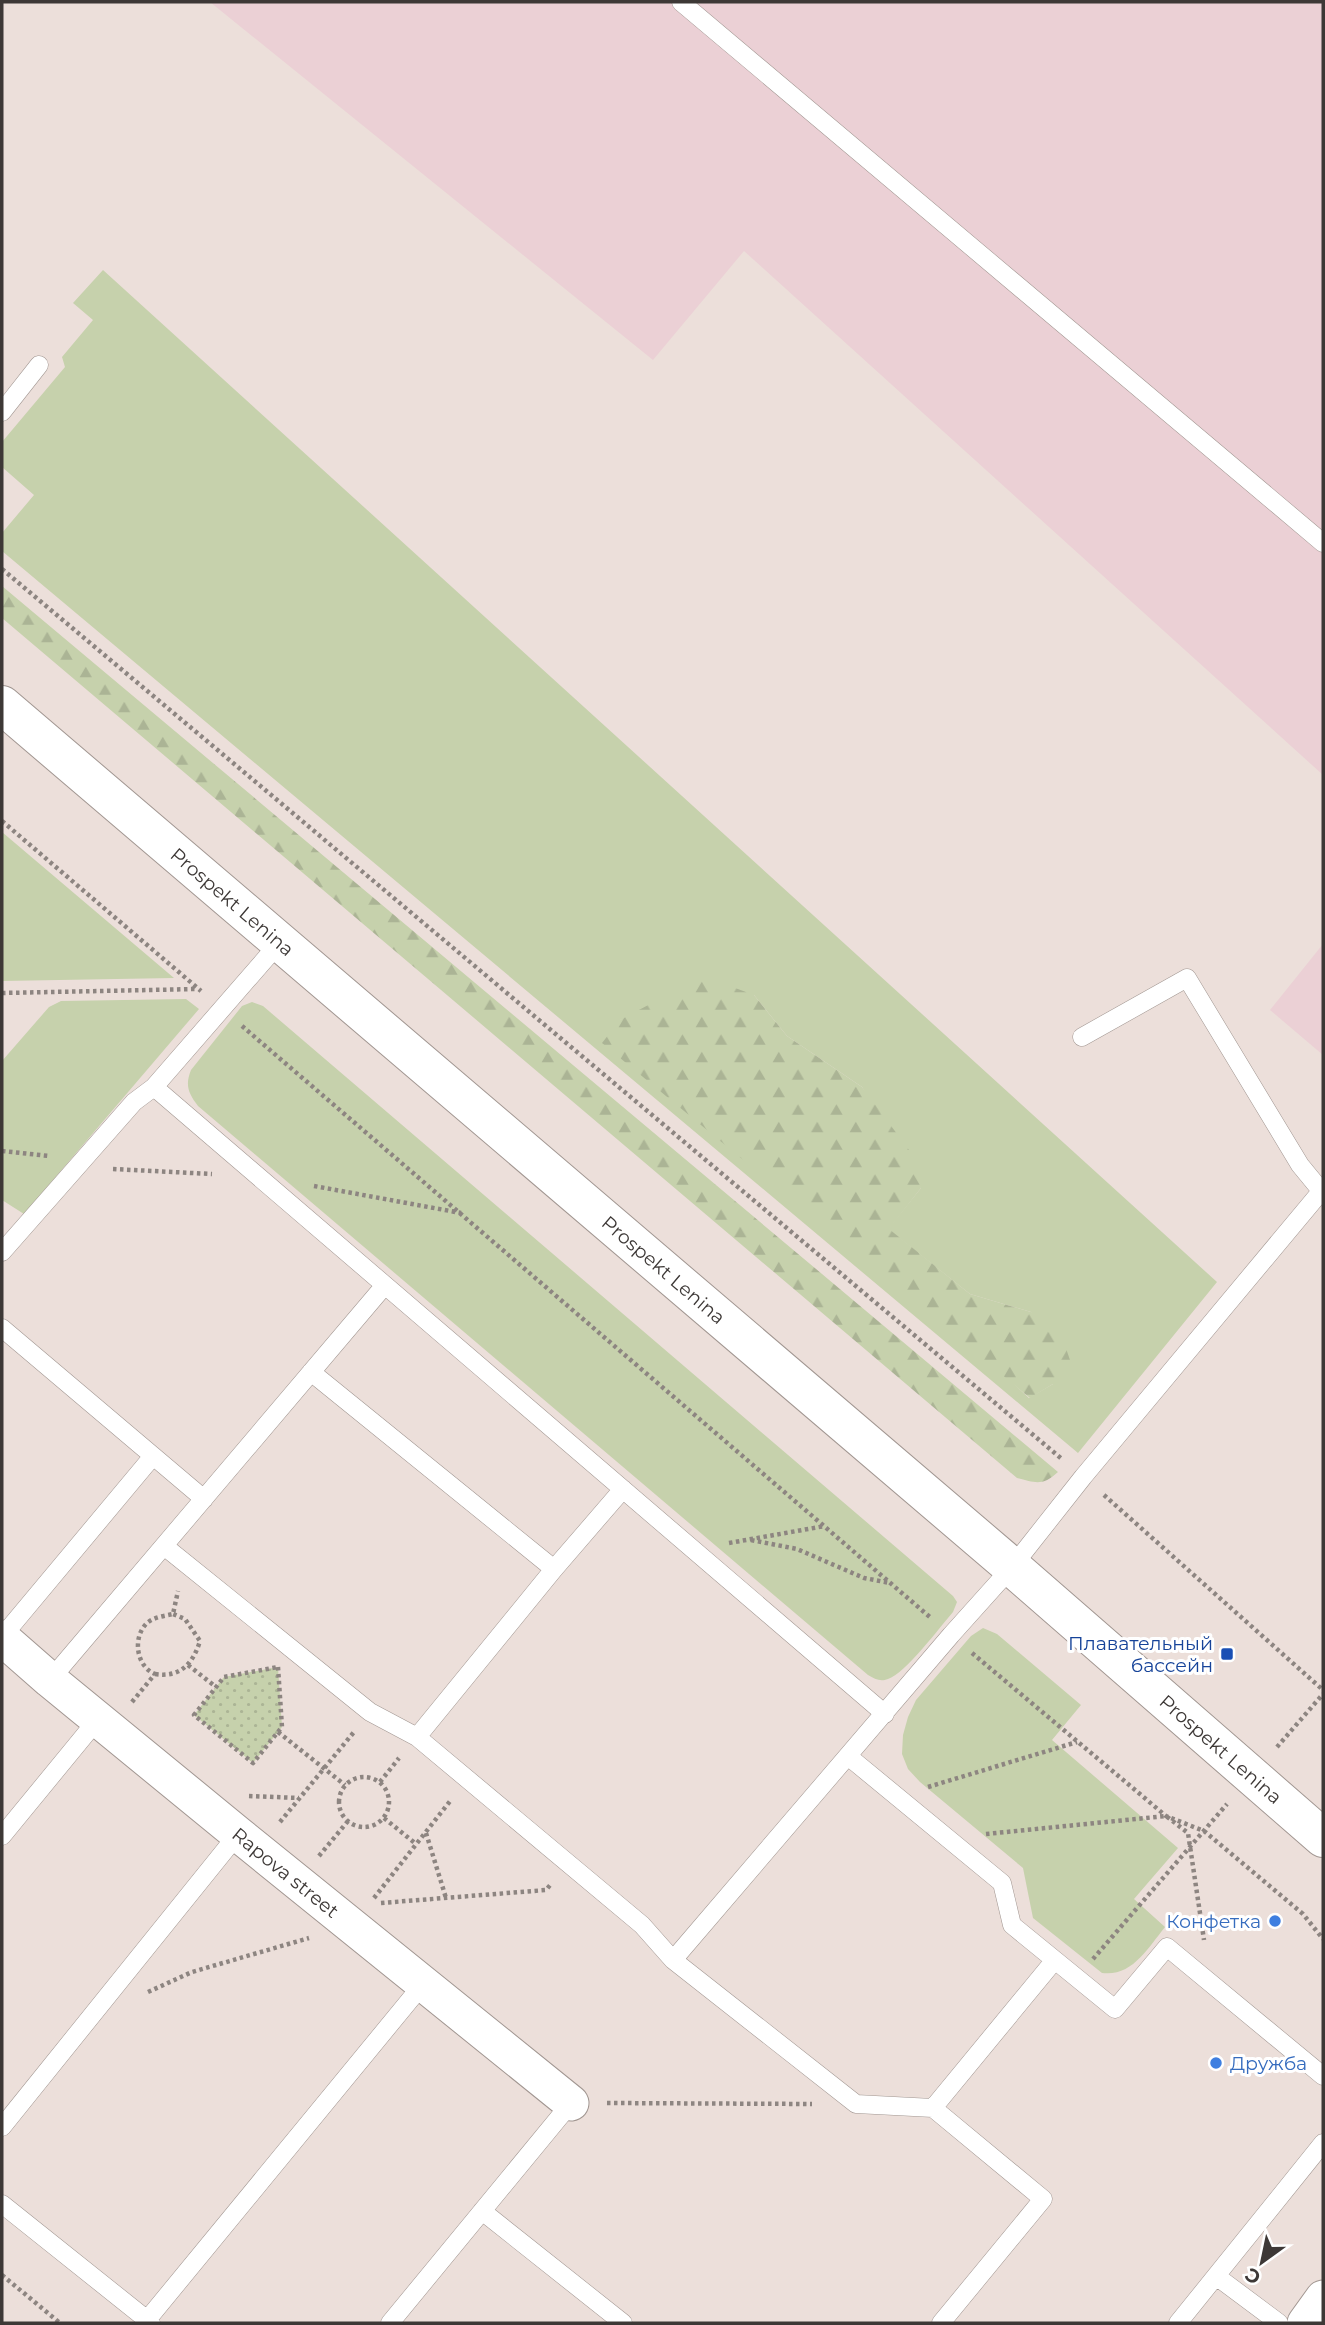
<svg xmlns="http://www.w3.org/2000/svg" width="1325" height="2325" font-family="Montserrat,sans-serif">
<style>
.industrial{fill:#ebd0d5}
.grass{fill:#c6d1ac;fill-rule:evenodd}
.forest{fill:url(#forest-firs)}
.park{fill:url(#park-dots)}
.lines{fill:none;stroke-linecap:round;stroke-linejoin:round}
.service-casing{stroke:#a19691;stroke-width:19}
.minor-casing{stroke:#a19691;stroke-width:37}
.secondary-casing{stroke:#a19691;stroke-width:40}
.path{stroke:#8d8581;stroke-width:4.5;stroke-dasharray:3.5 3.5;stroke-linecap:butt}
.service{stroke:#fff;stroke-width:18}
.minor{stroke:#fff;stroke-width:35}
.secondary{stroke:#fff;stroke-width:38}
.transit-dot{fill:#1a4fb4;stroke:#fff;stroke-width:2.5}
.shop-dot{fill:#3f7fe0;stroke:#fff;stroke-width:2.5}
.labels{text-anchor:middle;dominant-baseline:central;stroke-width:6;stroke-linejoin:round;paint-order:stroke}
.street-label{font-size:19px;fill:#3d3836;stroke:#fff}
.transit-label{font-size:19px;fill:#164399;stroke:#fff;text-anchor:end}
.shop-label{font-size:19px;fill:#366cbe;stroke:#fff;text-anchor:end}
</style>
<defs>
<pattern id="forest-firs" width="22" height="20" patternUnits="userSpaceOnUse" patternTransform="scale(1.75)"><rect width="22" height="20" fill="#c6d1ac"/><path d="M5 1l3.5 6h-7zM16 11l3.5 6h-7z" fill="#abb495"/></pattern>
<pattern id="park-dots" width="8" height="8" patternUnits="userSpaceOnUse" patternTransform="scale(1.75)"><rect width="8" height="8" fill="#c6d1ac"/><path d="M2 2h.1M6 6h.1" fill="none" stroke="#abb495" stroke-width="1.8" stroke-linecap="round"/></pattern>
</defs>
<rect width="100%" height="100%" fill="#ecdfda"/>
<!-- industrial -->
<path class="industrial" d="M 210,2 L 1323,2 L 1323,775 L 744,251 L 653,360 Z
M 1323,944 L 1323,1055 L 1270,1010 Z"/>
<!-- grass -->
<path class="grass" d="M 103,270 L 1217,1282 L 1078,1453 L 2,551 L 2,533 L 34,495 L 2,467 L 2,442 L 65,367 L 62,357 L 93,320 L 73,303 ZM 754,995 L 787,1036 L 862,1087 L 921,1188 L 888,1229 L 970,1294 L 1031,1312 L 1053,1384 L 1029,1398 L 620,1020 Z
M 2,832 L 174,978 L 2,981 Z
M 186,999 L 199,1009 L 24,1214 L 2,1200 L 2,1061 L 49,1007 L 61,1001 Z
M 252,1002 L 263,1006 L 953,1596 L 957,1602 L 953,1612 C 940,1627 905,1674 888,1679 C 880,1682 875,1679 868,1675 L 198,1106 C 188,1093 185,1085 191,1070 L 242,1006 Z
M 983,1628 L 997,1634 L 1081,1705 L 1052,1740 L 1178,1848 L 1134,1899 L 1165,1927 C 1148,1948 1132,1977 1102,1973 L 1033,1918 L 1023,1868 L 920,1782 L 908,1769 L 902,1754 L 903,1735 L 908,1717 L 916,1700 L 971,1636 Z"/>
<!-- forest -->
<path class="forest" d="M 2,586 L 1058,1472 C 1043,1486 1036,1483 1017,1478 L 2,618 Z
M 703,976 L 754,995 L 787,1036 L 862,1087 L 918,1162 L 921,1188 L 889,1229 L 970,1294 L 1031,1312 L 1061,1334 L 1070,1360 L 1053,1384 L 1030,1398 L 602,1043 L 620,1020 Z"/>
<!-- park -->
<path class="park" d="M 278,1667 L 282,1727 L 253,1763 L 194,1715 L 224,1677 Z"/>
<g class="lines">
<defs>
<path id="service" d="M 681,2 L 1323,543
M 2,412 L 39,365
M 1082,1037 L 1187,978 L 1300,1165 L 1323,1193
M 154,1087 L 885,1714
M 2,1252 L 134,1102 L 154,1087 L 280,942
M 2,1328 L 204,1499
M 311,1372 L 554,1569
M 164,1546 L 370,1712 L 417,1737 L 642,1925 L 673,1960 L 856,2104 L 933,2108 L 1043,2199 L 941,2323
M 2,1637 L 153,1456
M 50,1680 L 385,1285
M 417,1737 L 554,1569 L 623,1489
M 849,1757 L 1002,1883 L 1012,1925 L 1115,2009 L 1167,1947 L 1323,2076
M 2,1836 L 98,1719
M 673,1960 L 951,1635 L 1012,1567 L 1083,1477 L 1323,1189
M 933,2108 L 1054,1961
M 2,2127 L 238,1834
M 2,2204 L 151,2323
M 482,2211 L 623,2323
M 1216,2276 L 1279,2323
M 147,2320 L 423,1984
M 390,2323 L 571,2103
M 1178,2323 L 1323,2143"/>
<g id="minor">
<path id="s1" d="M 2,1638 L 50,1680 L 238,1834 L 571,2103"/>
<path d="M 1305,2323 L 1323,2298"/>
</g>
<g id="secondary">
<path id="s2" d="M 2,705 L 1012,1567 L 1323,1838"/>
</g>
</defs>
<!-- service casing -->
<use href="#service" class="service-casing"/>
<!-- minor casing -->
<use href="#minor" class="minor-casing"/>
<!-- secondary casing -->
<use href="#secondary" class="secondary-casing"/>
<!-- path -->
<path class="path" d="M 2,569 L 1063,1460
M 2,821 L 201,991
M 2,993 L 197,989
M 242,1026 L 931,1618
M 2,1151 L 49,1156
M 113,1169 L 212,1174
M 314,1186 L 461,1213
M 1104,1495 L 1323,1690
M 751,1540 L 797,1549 L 864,1578 L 890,1583
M 729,1543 L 825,1526
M 972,1653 L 1166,1816 L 1204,1831 L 1303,1914 L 1323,1939
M 188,1665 L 216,1687
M 278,1667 L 282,1727 L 253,1763 L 194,1715 L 224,1677 Z
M 155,1674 C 181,1678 193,1663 200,1641 L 185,1619 L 173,1614
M 132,1702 L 155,1674 C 137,1667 132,1639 146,1624 C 153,1617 164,1616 173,1614 L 178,1591
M 278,1732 L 345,1785
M 1277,1747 L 1323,1694
M339 1802a25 25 0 1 1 50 0a25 25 0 1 1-50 0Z
M 380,1782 L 399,1758
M 928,1787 L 1077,1742
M 249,1796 L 299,1798
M 384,1818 L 416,1844
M 280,1822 L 354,1732
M 426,1833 L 446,1898
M 986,1834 L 1166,1816 L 1188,1833 L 1204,1940
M 319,1856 L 348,1821
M 374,1898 L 451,1800
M 381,1903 L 546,1890 L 551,1884
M 1093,1959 L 1227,1804
M 148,1992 L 192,1972 L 309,1938
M 607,2103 L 812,2104
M 2,2275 L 60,2323"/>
<!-- service -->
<use href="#service" class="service"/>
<!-- minor -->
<use href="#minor" class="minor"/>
<!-- secondary -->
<use href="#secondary" class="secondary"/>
</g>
<!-- markers -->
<rect class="transit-dot" x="1220" y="1647" width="14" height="14" rx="3.5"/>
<g class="shop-dot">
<circle cx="1275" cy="1921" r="7"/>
<circle cx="1216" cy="2063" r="7"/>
</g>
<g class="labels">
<!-- street labels -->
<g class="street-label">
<text stroke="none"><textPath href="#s2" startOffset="303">Prospekt Lenina</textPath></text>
<text stroke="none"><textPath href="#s2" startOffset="870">Prospekt Lenina</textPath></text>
<text stroke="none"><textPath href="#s2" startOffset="1605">Prospekt Lenina</textPath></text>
<text stroke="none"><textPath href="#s1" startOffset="368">Rapova street</textPath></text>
</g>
<!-- transit labels -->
<g class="transit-label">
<text x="1213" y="1643">Плавательный<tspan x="1213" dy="22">бассейн</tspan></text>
</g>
<!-- shop labels -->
<g class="shop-label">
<text x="1261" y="1921">Конфетка</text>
<text x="1230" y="2063" text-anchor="start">Дружба</text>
</g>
</g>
<!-- border -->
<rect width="1325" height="2325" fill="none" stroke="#3d3836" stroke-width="7"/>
<!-- north arrow -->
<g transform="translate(1262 2262) rotate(213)" stroke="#ffffff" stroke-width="5" paint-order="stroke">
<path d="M0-5L12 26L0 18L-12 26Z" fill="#3d3836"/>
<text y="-10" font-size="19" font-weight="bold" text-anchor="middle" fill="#3d3836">С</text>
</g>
</svg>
